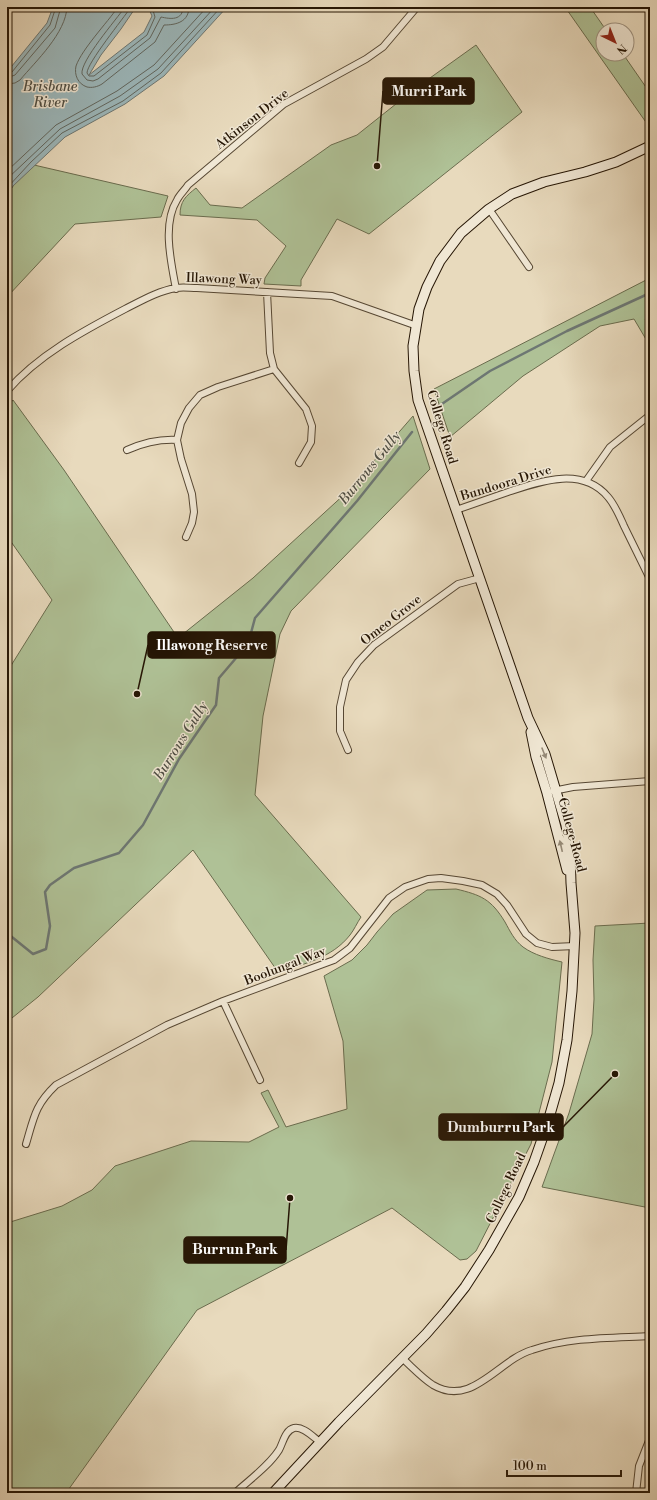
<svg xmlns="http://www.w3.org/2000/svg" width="657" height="1500" font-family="'Libre Bodoni',serif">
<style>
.green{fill:#afc196;stroke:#6a6c4e}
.water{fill:#9cb8bc;stroke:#6d7773}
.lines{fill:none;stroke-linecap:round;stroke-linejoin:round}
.shore{stroke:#616760;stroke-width:1}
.stream{stroke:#6d7773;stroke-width:2.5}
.street-casing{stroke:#564733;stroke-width:8}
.secondary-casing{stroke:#261605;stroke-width:11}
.street{stroke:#f0e7d4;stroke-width:6}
.secondary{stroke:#f0e7d4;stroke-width:9}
.oneway{fill:#958977}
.labels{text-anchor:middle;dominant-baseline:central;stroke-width:3;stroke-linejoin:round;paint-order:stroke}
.street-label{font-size:13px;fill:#261605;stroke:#f0e7d4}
.water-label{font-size:14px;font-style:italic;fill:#4f4f45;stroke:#f0e7d4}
.leader{fill:none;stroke:#261605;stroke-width:1.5}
.callout-dot{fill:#261605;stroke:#f0e7d4;stroke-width:1.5}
.callout{fill:#261605;stroke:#261605;stroke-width:1.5}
.callout-label{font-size:14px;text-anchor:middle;font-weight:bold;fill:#fff}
</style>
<rect width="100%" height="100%" fill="#e8dabd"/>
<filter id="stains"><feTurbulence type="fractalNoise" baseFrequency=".005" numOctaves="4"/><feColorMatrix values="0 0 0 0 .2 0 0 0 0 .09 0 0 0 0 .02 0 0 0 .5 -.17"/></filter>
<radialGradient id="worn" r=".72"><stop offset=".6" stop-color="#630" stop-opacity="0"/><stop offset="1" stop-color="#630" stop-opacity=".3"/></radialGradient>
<!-- green -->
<path class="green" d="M 565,7 L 590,7 L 606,30 L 603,30 L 603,54 L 623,54 L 650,93 L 650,128 Z
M 476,45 L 522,112 L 369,234 L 337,219 L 301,280 L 301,286 L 264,284 L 265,278 L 286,246 L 257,220 L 180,215 C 180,201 186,196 196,188 L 210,205 L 242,208 L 331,145 L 357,135 L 416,88 Z
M 34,165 L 168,196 L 161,217 L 75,224 L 7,297 L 7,196 L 13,186 Z
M 650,278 L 650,316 L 645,319 L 650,327 L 650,346 L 634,319 L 600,326 L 523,376 L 450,437 L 434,389 Z
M 13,400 L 64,470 L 178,638 L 253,578 L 347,492 L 413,416 L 430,469 L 291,611 L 280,634 L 263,716 L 255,795 L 361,917 C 357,923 354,930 350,935 C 332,958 304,964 278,972 L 193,850 L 38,997 L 7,1022 L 7,672 L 52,600 L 7,536 L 7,407 Z
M 456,889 C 481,895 491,899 505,922 C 510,931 514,940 523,947 C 534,955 549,959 562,962 L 552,1062 L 531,1144 L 476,1251 L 467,1259 L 460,1260 L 392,1208 L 197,1310 L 66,1493 L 7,1493 L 7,1223 L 62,1206 L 92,1190 L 115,1166 L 191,1141 L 249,1142 L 279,1127 L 261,1093 L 268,1090 L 286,1127 L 347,1109 L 343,1041 L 324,976 L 352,960 L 367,945 L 377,932 L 393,914 L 427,890 Z
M 650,923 L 650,1208 L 542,1187 L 569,1113 L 592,1034 L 594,999 L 593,960 L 595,926 Z"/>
<!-- water -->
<path class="water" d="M 53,7 L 136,7 L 121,29 L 101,55 L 89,75 L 144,32 L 152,16 L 148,7 L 168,7 L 168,10 L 181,7 L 227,7 L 164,76 L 125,104 L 65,137 L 13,186 L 7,196 L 7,72 L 47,23 Z"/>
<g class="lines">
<!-- shore -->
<path class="shore" d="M 118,7 C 107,23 82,49 76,66 C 74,75 78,84 87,87 C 92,88 97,87 102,84 L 155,42 L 164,25 C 176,25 189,22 189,7
M 125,7 C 116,20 80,61 82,74 L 87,80 L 93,81 L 98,79 L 150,38 L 161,17 C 170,19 183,21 183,7
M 131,7 C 123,19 87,63 87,73 L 89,76 L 94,76 L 147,35 L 155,17 L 152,7
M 7,73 L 12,72 L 50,25 L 56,7
M 7,78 L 15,75 L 55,28 L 61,7
M 7,84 L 15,83 L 20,80 C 36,61 66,33 67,7
M 7,171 L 56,125 L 117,91 L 154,65 L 207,7
M 7,179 L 60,129 L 120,96 L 158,69 L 215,7
M 7,188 L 31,162 L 62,133 L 123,101 L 161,73 L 221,7"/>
<!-- stream -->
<path class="stream" d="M 436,408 L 490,371 L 567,331 L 650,293
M 7,933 L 33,954 L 46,949 L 50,926 L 45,892 L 50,885 L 74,868 L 119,853 L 143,825 L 179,759 L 216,705 L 219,678 L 248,644 L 255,618 L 357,501 L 412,432"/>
<defs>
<path id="street" d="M 489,209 L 529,267
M 176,289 C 171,262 162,224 177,200 C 180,194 185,190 188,185 L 284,104 L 366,59 L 383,47 L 417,7
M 267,292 L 270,353 L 274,369 L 306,409 L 312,426 L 311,442 L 299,463
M 7,391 C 38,355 83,331 125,309 C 141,301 158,291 176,288 C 183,287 190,288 197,288 L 332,296 L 417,326
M 127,450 C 143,443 160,439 177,440
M 586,481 L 610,447 L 650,415
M 456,510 C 473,504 491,498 508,492 C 541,481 582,466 608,497 C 615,505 620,517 624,526 C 633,544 641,561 650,579
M 186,537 L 192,523 L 194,512 L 192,494 L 181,459 L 177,440 L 181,423 L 189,408 L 200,395 L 218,387 L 274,369
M 348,750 L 340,731 L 340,707 L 346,680 L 358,662 L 374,645 L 458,584 L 480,578
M 553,791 L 573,787 L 650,781
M 223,1001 L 260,1080
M 26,1144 C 34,1117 35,1105 56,1085 L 167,1025 L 223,1001 L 334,960 L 350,948 L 389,898 L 405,887 L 428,879 L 441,878 L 463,881 L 482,885 L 497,894 L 507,905 L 526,934 L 537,943 L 552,947 L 575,946
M 403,1359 C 412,1367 422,1378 433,1385 C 472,1408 498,1360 532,1350 C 570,1337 611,1338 650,1336
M 235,1493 C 249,1480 268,1467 279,1450 C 283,1443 285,1430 294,1428 C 303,1426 313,1437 320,1442
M 636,1493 L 639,1466 L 650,1438"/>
<path id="secondary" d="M 531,732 L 536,757 L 547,793 L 567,870
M 273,1493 L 339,1422 L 426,1334 L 446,1311 L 465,1287 L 489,1250 L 519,1197 L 534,1162 L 547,1125 L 559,1083 L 567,1040 L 572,991 L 575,933 L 571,883 L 570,852 L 566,825 L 545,754 L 528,718 L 418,400 L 414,371 L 413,346 L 419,309 L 427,287 L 440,261 L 461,233 L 489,209 L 512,194 L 544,182 L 585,172 L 616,162 L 650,146"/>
</defs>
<!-- street casing -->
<use href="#street" class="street-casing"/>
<!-- secondary casing -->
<use href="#secondary" class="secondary-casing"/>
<!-- street -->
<use href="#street" class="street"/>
<!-- secondary -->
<use href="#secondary" class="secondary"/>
</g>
<!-- one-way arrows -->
<defs><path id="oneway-solid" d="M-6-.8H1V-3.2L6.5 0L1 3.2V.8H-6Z"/></defs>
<g class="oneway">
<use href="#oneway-solid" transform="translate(544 753) rotate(68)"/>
<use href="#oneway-solid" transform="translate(561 846) rotate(-103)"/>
</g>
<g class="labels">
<!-- street labels -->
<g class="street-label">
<text transform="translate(252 119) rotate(-38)">Atkinson Drive</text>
<text transform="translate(224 279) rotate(2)">Illawong Way</text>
<text transform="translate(442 427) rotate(73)">College Road</text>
<text transform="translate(506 483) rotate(-17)">Bundoora Drive</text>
<text transform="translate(391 620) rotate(-38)">Omeo Grove</text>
<text transform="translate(572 835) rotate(75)">College Road</text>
<text transform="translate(285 966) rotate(-21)">Boolungal Way</text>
<text transform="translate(506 1188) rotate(-65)">College Road</text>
</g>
<!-- water labels -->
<g class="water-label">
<text x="50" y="87">Brisbane<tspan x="50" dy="16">River</tspan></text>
<text transform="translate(370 468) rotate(-51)">Burrows Gully</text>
<text transform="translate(181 741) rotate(-58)">Burrows Gully</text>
</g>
</g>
<!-- callouts -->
<path class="leader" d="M377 166L383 91M137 694L148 645M615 1074L563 1127M290 1198L286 1250"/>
<g class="callout-dot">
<circle cx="377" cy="166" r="4"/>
<circle cx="137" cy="694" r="4"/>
<circle cx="615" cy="1074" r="4"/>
<circle cx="290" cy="1198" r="4"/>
</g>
<g class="callout">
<rect x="383" y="78" width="91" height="26" rx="4"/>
<rect x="148" y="632" width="127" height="26" rx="4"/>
<rect x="439" y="1114" width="124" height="26" rx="4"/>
<rect x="184" y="1237" width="102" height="26" rx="4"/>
</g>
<g class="callout-label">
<text x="429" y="96">Murri Park</text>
<text x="212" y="650">Illawong Reserve</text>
<text x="501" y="1132">Dumburru Park</text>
<text x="235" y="1254">Burrun Park</text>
</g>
<!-- margin -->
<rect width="657" height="1500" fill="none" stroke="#e8dabd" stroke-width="24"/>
<rect x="8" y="8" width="641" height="1484" fill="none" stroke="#261605" stroke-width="2"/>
<rect x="12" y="12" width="633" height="1476" fill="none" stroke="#261605"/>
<!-- north arrow -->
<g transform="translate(615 42) rotate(137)"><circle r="19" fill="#f0e7d4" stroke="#9f9381"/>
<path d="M0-3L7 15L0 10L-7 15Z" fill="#8f2418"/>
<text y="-6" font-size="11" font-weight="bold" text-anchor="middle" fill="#261605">N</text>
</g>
<!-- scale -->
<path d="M507 1470v6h114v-6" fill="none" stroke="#261605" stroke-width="2"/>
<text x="513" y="1470" font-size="12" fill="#261605" stroke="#f0e7d4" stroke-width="3" paint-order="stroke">100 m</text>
<rect width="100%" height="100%" filter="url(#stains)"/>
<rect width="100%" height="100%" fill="url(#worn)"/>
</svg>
